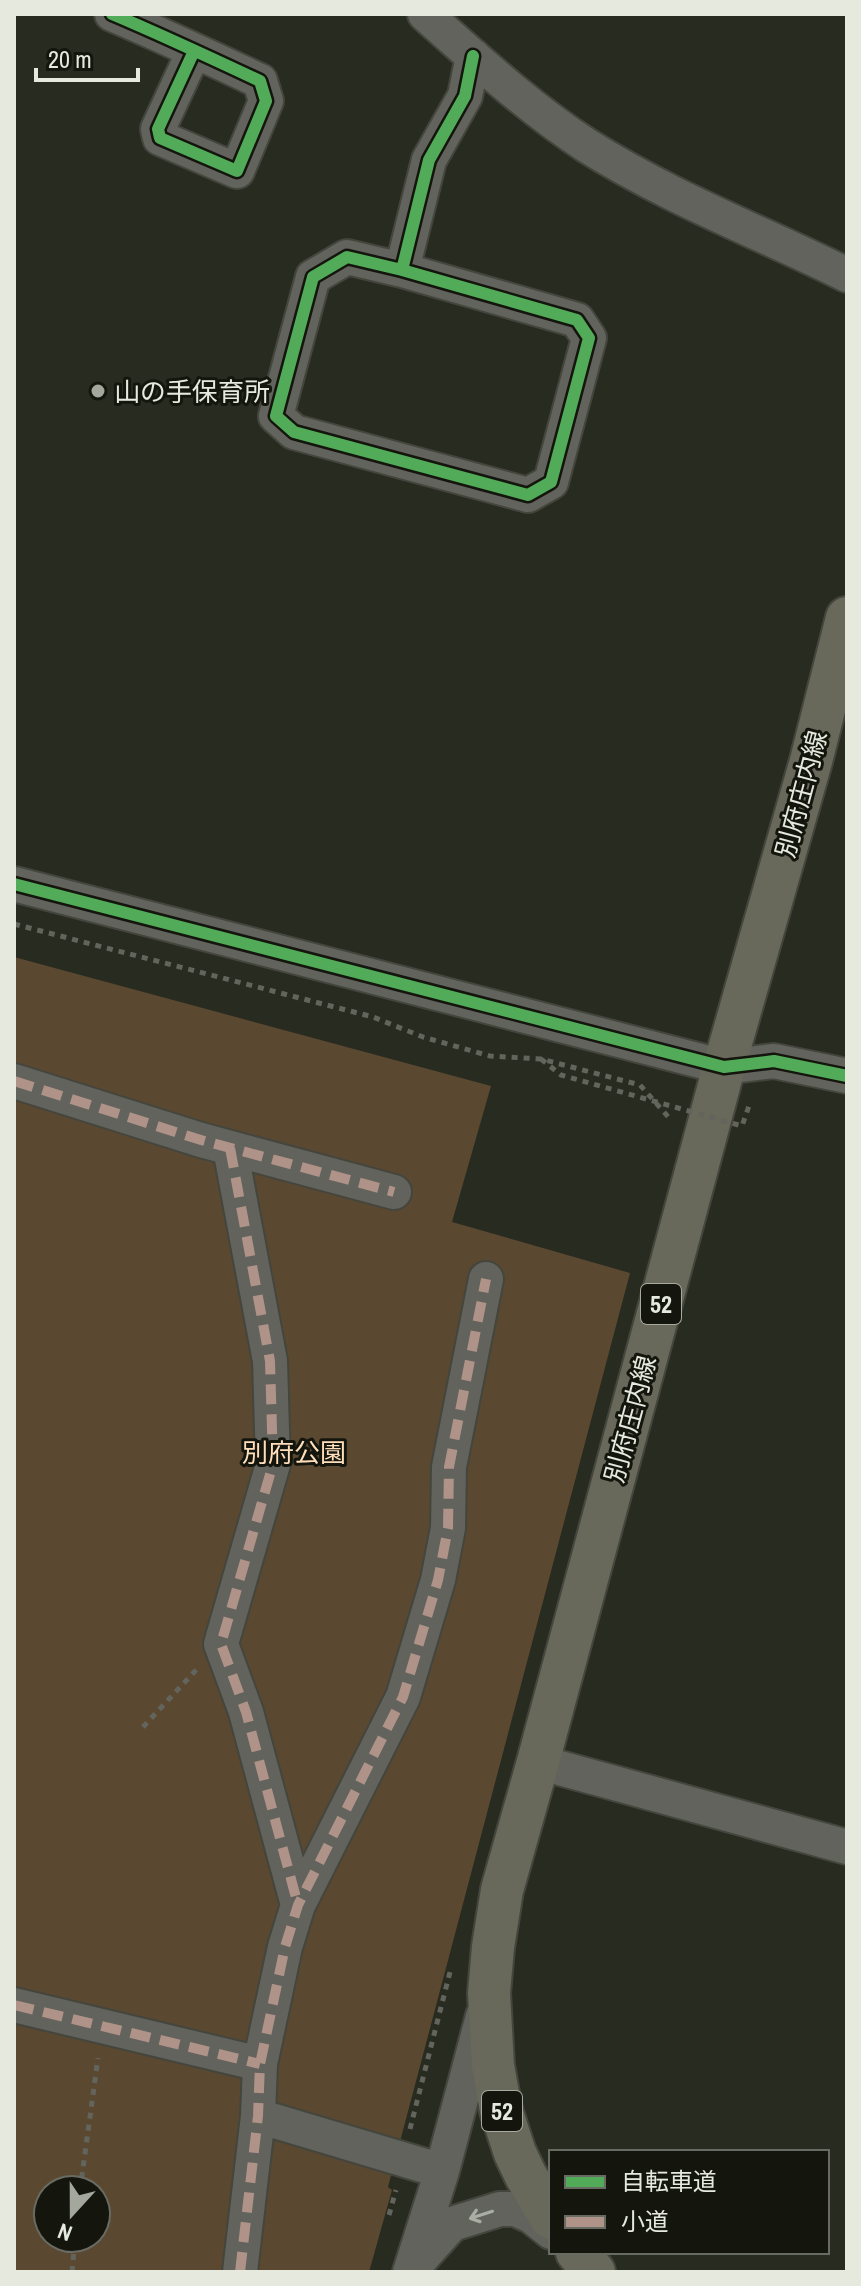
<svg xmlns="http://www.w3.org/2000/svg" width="861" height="2286" font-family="'Archivo Narrow','Noto Sans JP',sans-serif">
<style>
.green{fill:#5b4831;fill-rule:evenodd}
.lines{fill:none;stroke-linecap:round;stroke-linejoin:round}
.minor-casing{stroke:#44463d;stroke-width:38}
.major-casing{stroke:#44463d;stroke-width:46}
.path{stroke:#63655d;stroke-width:5;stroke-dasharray:6 6;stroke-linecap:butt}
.minor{stroke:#61635c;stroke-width:34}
.major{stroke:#68685b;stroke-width:42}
.path-bridge{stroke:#63655d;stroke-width:5;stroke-dasharray:6 6;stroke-linecap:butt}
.quiet{stroke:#af9288;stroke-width:10;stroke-dasharray:20 10;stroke-linecap:butt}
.cycleway-casing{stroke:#14160e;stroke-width:17}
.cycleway{stroke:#51ab58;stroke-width:12}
.oneway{stroke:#aaada4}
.poi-dot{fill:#a4a79c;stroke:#14160e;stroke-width:3}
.labels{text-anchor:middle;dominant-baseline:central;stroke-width:6;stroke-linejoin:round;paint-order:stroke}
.shield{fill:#14160e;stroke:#a7aaa0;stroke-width:2}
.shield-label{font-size:24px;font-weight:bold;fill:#e6eade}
.poi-label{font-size:26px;fill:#e6eade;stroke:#14160e;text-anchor:start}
.street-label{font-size:26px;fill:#e6eade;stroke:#14160e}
.park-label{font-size:26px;fill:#fedebb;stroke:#14160e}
</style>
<rect width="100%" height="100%" fill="#282b20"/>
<!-- green -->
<path class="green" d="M 14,957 L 491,1086 L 452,1222 L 630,1273 L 388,2187 L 392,2190 L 369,2272 L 14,2272 ZM 48,2190 L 96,2190 L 96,2238 L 48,2238 Z"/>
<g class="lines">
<defs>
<path id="minor" d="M 112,14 C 162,35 211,58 260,81 L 266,101 L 237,171 L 160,138 L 158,129 L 194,51
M 425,14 C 477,60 528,107 586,145 C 668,197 760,232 847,275
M 402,270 L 347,257 L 313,277 L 276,416 L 294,432 L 528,495 L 551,482 L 589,338 L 577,320 L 402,270 L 429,160 L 465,96 L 473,56
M 14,884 L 724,1067 L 774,1061 L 847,1076
M 14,1081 L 201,1140 L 394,1192
M 230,1148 L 270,1361 L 273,1464 L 221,1644 L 246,1712 L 298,1905
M 538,1762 L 847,1847
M 14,2005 L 260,2064
M 258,2116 L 442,2171
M 418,2262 L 452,2224 L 500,2209 L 515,2209 L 531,2216 L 551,2232
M 240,2272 L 258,2116 L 260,2064 L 285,1947 L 298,1905 L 403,1697 L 438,1580 L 448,1528 L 449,1467 L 486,1279
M 410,2272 L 442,2171 L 483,2016"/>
<path id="major" d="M 551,2218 L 526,2176 L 515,2153 L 501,2110 L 493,2066 L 489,1993 L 493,1947 L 502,1890 L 538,1762 L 724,1067 L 811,761 L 847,618
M 577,2252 L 594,2272"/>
</defs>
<!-- minor casing -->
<use href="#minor" class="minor-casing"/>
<!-- major casing -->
<use href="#major" class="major-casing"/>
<!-- path -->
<path class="path" d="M 14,924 L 373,1017 L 423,1037 L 490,1056 L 541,1059 L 640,1085 L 671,1120
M 143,1727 L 197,1669
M 410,2129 L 450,1972
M 80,2190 L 98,2058
M 389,2215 L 396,2190
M 72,2272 L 75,2238"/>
<!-- minor -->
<use href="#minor" class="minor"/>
<!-- major -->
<use href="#major" class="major"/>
<!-- path-bridge -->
<path class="path-bridge" d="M 541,1059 L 561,1075 L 742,1126 L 750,1103"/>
<!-- quiet -->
<path class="quiet" d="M 14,1081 L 201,1140 L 394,1192
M 230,1148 L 270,1361 L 273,1464 L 221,1644 L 246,1712 L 298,1905
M 14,2005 L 260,2064
M 240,2272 L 258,2116 L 260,2064 L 285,1947 L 298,1905 L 403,1697 L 438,1580 L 448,1528 L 449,1467 L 486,1279"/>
<defs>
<path id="cycleway" d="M 112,14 C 162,35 211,58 260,81 L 266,101 L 237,171 L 160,138 L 158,129 L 194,51
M 402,270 L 347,257 L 313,277 L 276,416 L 294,432 L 528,495 L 551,482 L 589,338 L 577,320 L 402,270 L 429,160 L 465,96 L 473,56
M 14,884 L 724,1067 L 774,1061 L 847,1076"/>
</defs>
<!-- cycleway casing -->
<use href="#cycleway" class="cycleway-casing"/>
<!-- cycleway -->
<use href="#cycleway" class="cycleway"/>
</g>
<!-- one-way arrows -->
<defs><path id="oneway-shaft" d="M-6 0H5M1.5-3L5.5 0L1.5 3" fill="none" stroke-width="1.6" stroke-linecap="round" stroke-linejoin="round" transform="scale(2)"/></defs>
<use class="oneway" href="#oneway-shaft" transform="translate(481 2215) rotate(162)"/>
<!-- markers -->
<circle class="poi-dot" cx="98" cy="391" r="8"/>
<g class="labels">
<!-- shield labels -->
<g class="shield">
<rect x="641" y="1284" width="40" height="40" rx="6"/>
<rect x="482" y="2091" width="40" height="40" rx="6"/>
</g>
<g class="shield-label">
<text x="661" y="1304">52</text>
<text x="502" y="2111">52</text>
</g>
<!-- poi labels -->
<g class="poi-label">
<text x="114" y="391">山の手保育所</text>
</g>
<!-- street labels -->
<g class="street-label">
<text transform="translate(801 794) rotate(-75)">別府庄内線</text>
<text transform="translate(630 1419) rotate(-75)">別府庄内線</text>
</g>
<!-- park labels -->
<g class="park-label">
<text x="294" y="1452">別府公園</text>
</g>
</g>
<!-- border -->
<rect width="861" height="2286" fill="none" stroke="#e6eade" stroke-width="32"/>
<!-- legend -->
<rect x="549" y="2150" width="280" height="104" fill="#14160e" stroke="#686b61" stroke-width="2"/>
<rect x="565" y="2176" width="40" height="12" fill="#51ab58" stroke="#686b61" stroke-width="2"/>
<text x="621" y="2190" font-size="24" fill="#e6eade">自転車道</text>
<rect x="565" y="2216" width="40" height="12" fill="#af9288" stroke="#686b61" stroke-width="2"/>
<text x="621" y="2230" font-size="24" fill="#e6eade">小道</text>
<!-- north arrow -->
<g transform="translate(72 2214) rotate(201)"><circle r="38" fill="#14160e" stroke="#686b61" stroke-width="2"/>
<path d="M0-6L14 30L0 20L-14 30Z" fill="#a4a79c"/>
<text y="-12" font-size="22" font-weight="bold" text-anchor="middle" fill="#e6eade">N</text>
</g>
<!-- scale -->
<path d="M36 68v12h102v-12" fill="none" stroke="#e6eade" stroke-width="4"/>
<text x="48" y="68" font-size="24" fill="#e6eade" stroke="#14160e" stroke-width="6" paint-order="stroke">20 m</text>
</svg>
